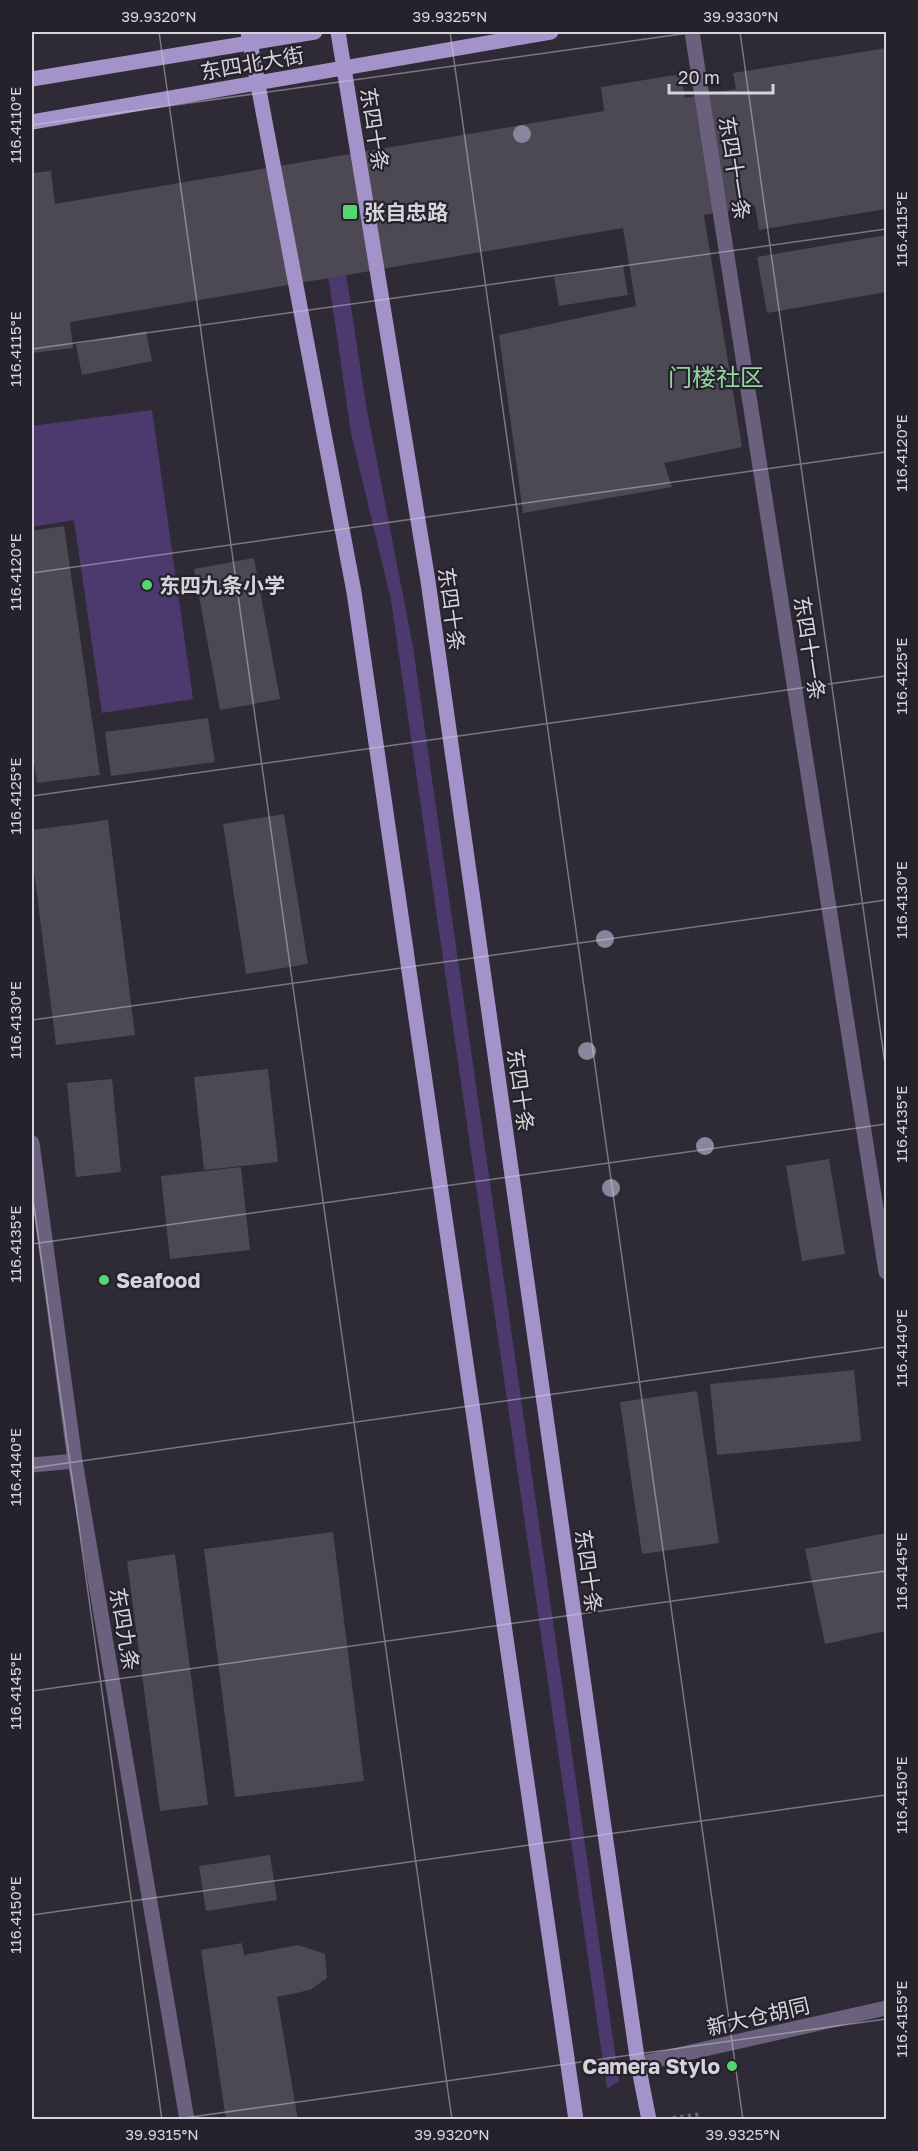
<svg xmlns="http://www.w3.org/2000/svg" width="918" height="2151" font-family="'Golos Text','Noto Sans SC',sans-serif">
<style>
.green{fill:#4c3a6f}
.building{fill:#4c4955}
.lines{fill:none;stroke-linecap:round;stroke-linejoin:round}
.path{stroke:#6b6872;stroke-width:4;stroke-dasharray:3 4.5;stroke-linecap:butt}
.lane{stroke:#69617d;stroke-width:15}
.primary{stroke:#a493cb;stroke-width:15}
.tree{fill:#8b849d}
.ticks{fill:none;stroke:#d6d4db;stroke-width:1.5;stroke-opacity:0.45}
.poi-dot{fill:#55d671;stroke:#25222c;stroke-width:2}
.labels{text-anchor:middle;dominant-baseline:central;stroke-width:4.5;stroke-linejoin:round;paint-order:stroke}
.street-label{font-size:21px;fill:#d6d4db;stroke:#25222c}
.poi-label{font-size:21px;font-weight:bold;fill:#d6d4db;stroke:#25222c;text-anchor:start}
.quarter-label{font-size:24px;fill:#94d49d;stroke:#25222c}
.neatline{fill:none;stroke:#d6d4db;stroke-width:2}
.ticks-label{font-size:15px;text-anchor:middle;fill:#d6d4db}
</style>
<rect width="100%" height="100%" fill="#2e2b36"/>
<!-- green -->
<path class="green" d="M 329,162 L 366,405 L 413,647 L 619,2081 L 607,2089 L 391,600 L 351,433 L 312,164 Z
M 152,410 L 193,699 L 102,713 L 74,520 L 32,527 L 32,426 Z"/>
<!-- building -->
<path class="building" d="M 886,48 L 886,209 L 759,230 L 755,206 L 704,215 L 742,447 L 664,463 L 672,487 L 523,513 L 499,335 L 636,306 L 623,228 L 70,322 L 73,348 L 32,353 L 32,173 L 51,171 L 55,204 L 604,111 L 601,87 L 681,74 L 685,98 L 736,89 L 733,73 Z
M 886,235 L 886,292 L 767,313 L 757,257 Z
M 623,265 L 628,295 L 559,306 L 554,277 Z
M 146,331 L 152,361 L 82,375 L 76,344 Z
M 64,526 L 100,775 L 37,783 L 32,747 L 32,531 Z
M 254,558 L 280,699 L 220,710 L 194,569 Z
M 208,718 L 215,762 L 111,776 L 105,732 Z
M 284,814 L 308,964 L 246,974 L 223,824 Z
M 108,820 L 135,1035 L 56,1045 L 32,855 L 32,830 Z
M 268,1069 L 278,1162 L 204,1170 L 194,1077 Z
M 112,1079 L 121,1172 L 76,1177 L 67,1083 Z
M 829,1159 L 845,1254 L 802,1261 L 786,1166 Z
M 241,1167 L 250,1250 L 170,1259 L 161,1176 Z
M 854,1370 L 861,1441 L 717,1455 L 710,1384 Z
M 697,1391 L 719,1543 L 642,1554 L 620,1402 Z
M 333,1532 L 364,1781 L 235,1797 L 204,1549 Z
M 886,1533 L 886,1631 L 825,1644 L 805,1549 Z
M 175,1554 L 208,1805 L 160,1811 L 127,1561 Z
M 270,1855 L 277,1900 L 206,1911 L 199,1866 Z
M 242,1943 L 244,1955 L 298,1945 L 325,1954 L 327,1978 L 310,1990 L 277,1997 L 298,2120 L 226,2120 L 201,1950 Z"/>
<g class="lines">
<!-- path -->
<path class="path" d="M 673,2118 L 702,2114"/>
<!-- lane -->
<path class="lane" d="M 692,32 L 886,1272
M 32,1143 L 75,1461 L 187,2120
M 32,1465 L 75,1461
M 638,2064 L 886,2008"/>
<!-- primary -->
<path class="primary" d="M 248,32 L 354,592 L 576,2120
M 338,32 L 428,581 L 602,1813 L 638,2064 L 649,2120
M 32,79 L 315,32
M 32,122 L 551,32"/>
</g>
<!-- trees -->
<g class="tree">
<circle cx="522" cy="134" r="9"/>
<circle cx="605" cy="939" r="9"/>
<circle cx="587" cy="1051" r="9"/>
<circle cx="705" cy="1146" r="9"/>
<circle cx="611" cy="1188" r="9"/>
</g>
<!-- ticks -->
<path class="ticks" d="M 159,32 L 452,2120M 450,32 L 743,2120M 740,32 L 886,1071M 32,125 L 696,32M 32,349 L 886,229M 32,573 L 886,452M 32,796 L 886,676M 32,1020 L 886,900M 32,1192 L 162,2120M 32,1244 L 886,1124M 32,1468 L 886,1347M 32,1691 L 886,1571M 32,1915 L 886,1795M 170,2120 L 886,2019"/>
<!-- markers -->
<g class="poi-dot">
<rect x="342" y="204" width="16" height="16" rx="3"/>
<circle cx="147" cy="585" r="6"/>
<circle cx="104" cy="1280" r="6"/>
<circle cx="732" cy="2066" r="6"/>
</g>
<g class="labels">
<!-- street labels -->
<g class="street-label">
<text transform="translate(252 63) rotate(-10)">东四北大街</text>
<text transform="translate(375 129) rotate(81)">东四十条</text>
<text transform="translate(735 168) rotate(81)">东四十一条</text>
<text transform="translate(452 609) rotate(82)">东四十条</text>
<text transform="translate(810 648) rotate(81)">东四十一条</text>
<text transform="translate(521 1090) rotate(82)">东四十条</text>
<text transform="translate(589 1571) rotate(82)">东四十条</text>
<text transform="translate(125 1629) rotate(80)">东四九条</text>
<text transform="translate(758 2016) rotate(-13)">新大仓胡同</text>
</g>
<!-- poi labels -->
<g class="poi-label">
<text x="364" y="212">张自忠路</text>
<text x="159" y="585">东四九条小学</text>
<text x="116" y="1280">Seafood</text>
<text x="720" y="2066" text-anchor="end">Camera Stylo</text>
</g>
<!-- quarter labels -->
<g class="quarter-label">
<text x="716" y="376">门楼社区</text>
</g>
</g>
<!-- border -->
<rect width="918" height="2151" fill="none" stroke="#25222c" stroke-width="66"/>
<!-- scale -->
<path d="M669 84v9h104v-9" fill="none" stroke="#d6d4db" stroke-width="3"/>
<text x="678" y="84" font-size="18" fill="#d6d4db" stroke="#25222c" stroke-width="4.5" paint-order="stroke">20 m</text>
<rect x="33" y="33" width="852" height="2085" class="neatline"/>
<g class="ticks-label">
<text x="159" y="22">39.9320°N</text>
<text x="450" y="22">39.9325°N</text>
<text x="741" y="22">39.9330°N</text>
<text transform="translate(16 125) rotate(-90)" y="5">116.4110°E</text>
<text transform="translate(902 229) rotate(-90)" y="5">116.4115°E</text>
<text transform="translate(16 349) rotate(-90)" y="5">116.4115°E</text>
<text transform="translate(902 453) rotate(-90)" y="5">116.4120°E</text>
<text transform="translate(16 572) rotate(-90)" y="5">116.4120°E</text>
<text transform="translate(902 676) rotate(-90)" y="5">116.4125°E</text>
<text transform="translate(16 796) rotate(-90)" y="5">116.4125°E</text>
<text transform="translate(902 900) rotate(-90)" y="5">116.4130°E</text>
<text transform="translate(16 1020) rotate(-90)" y="5">116.4130°E</text>
<text transform="translate(902 1124) rotate(-90)" y="5">116.4135°E</text>
<text transform="translate(16 1244) rotate(-90)" y="5">116.4135°E</text>
<text transform="translate(902 1348) rotate(-90)" y="5">116.4140°E</text>
<text transform="translate(16 1467) rotate(-90)" y="5">116.4140°E</text>
<text transform="translate(902 1571) rotate(-90)" y="5">116.4145°E</text>
<text transform="translate(16 1691) rotate(-90)" y="5">116.4145°E</text>
<text transform="translate(902 1795) rotate(-90)" y="5">116.4150°E</text>
<text transform="translate(16 1915) rotate(-90)" y="5">116.4150°E</text>
<text transform="translate(902 2019) rotate(-90)" y="5">116.4155°E</text>
<text x="162" y="2140">39.9315°N</text>
<text x="452" y="2140">39.9320°N</text>
<text x="743" y="2140">39.9325°N</text>
</g>
</svg>
